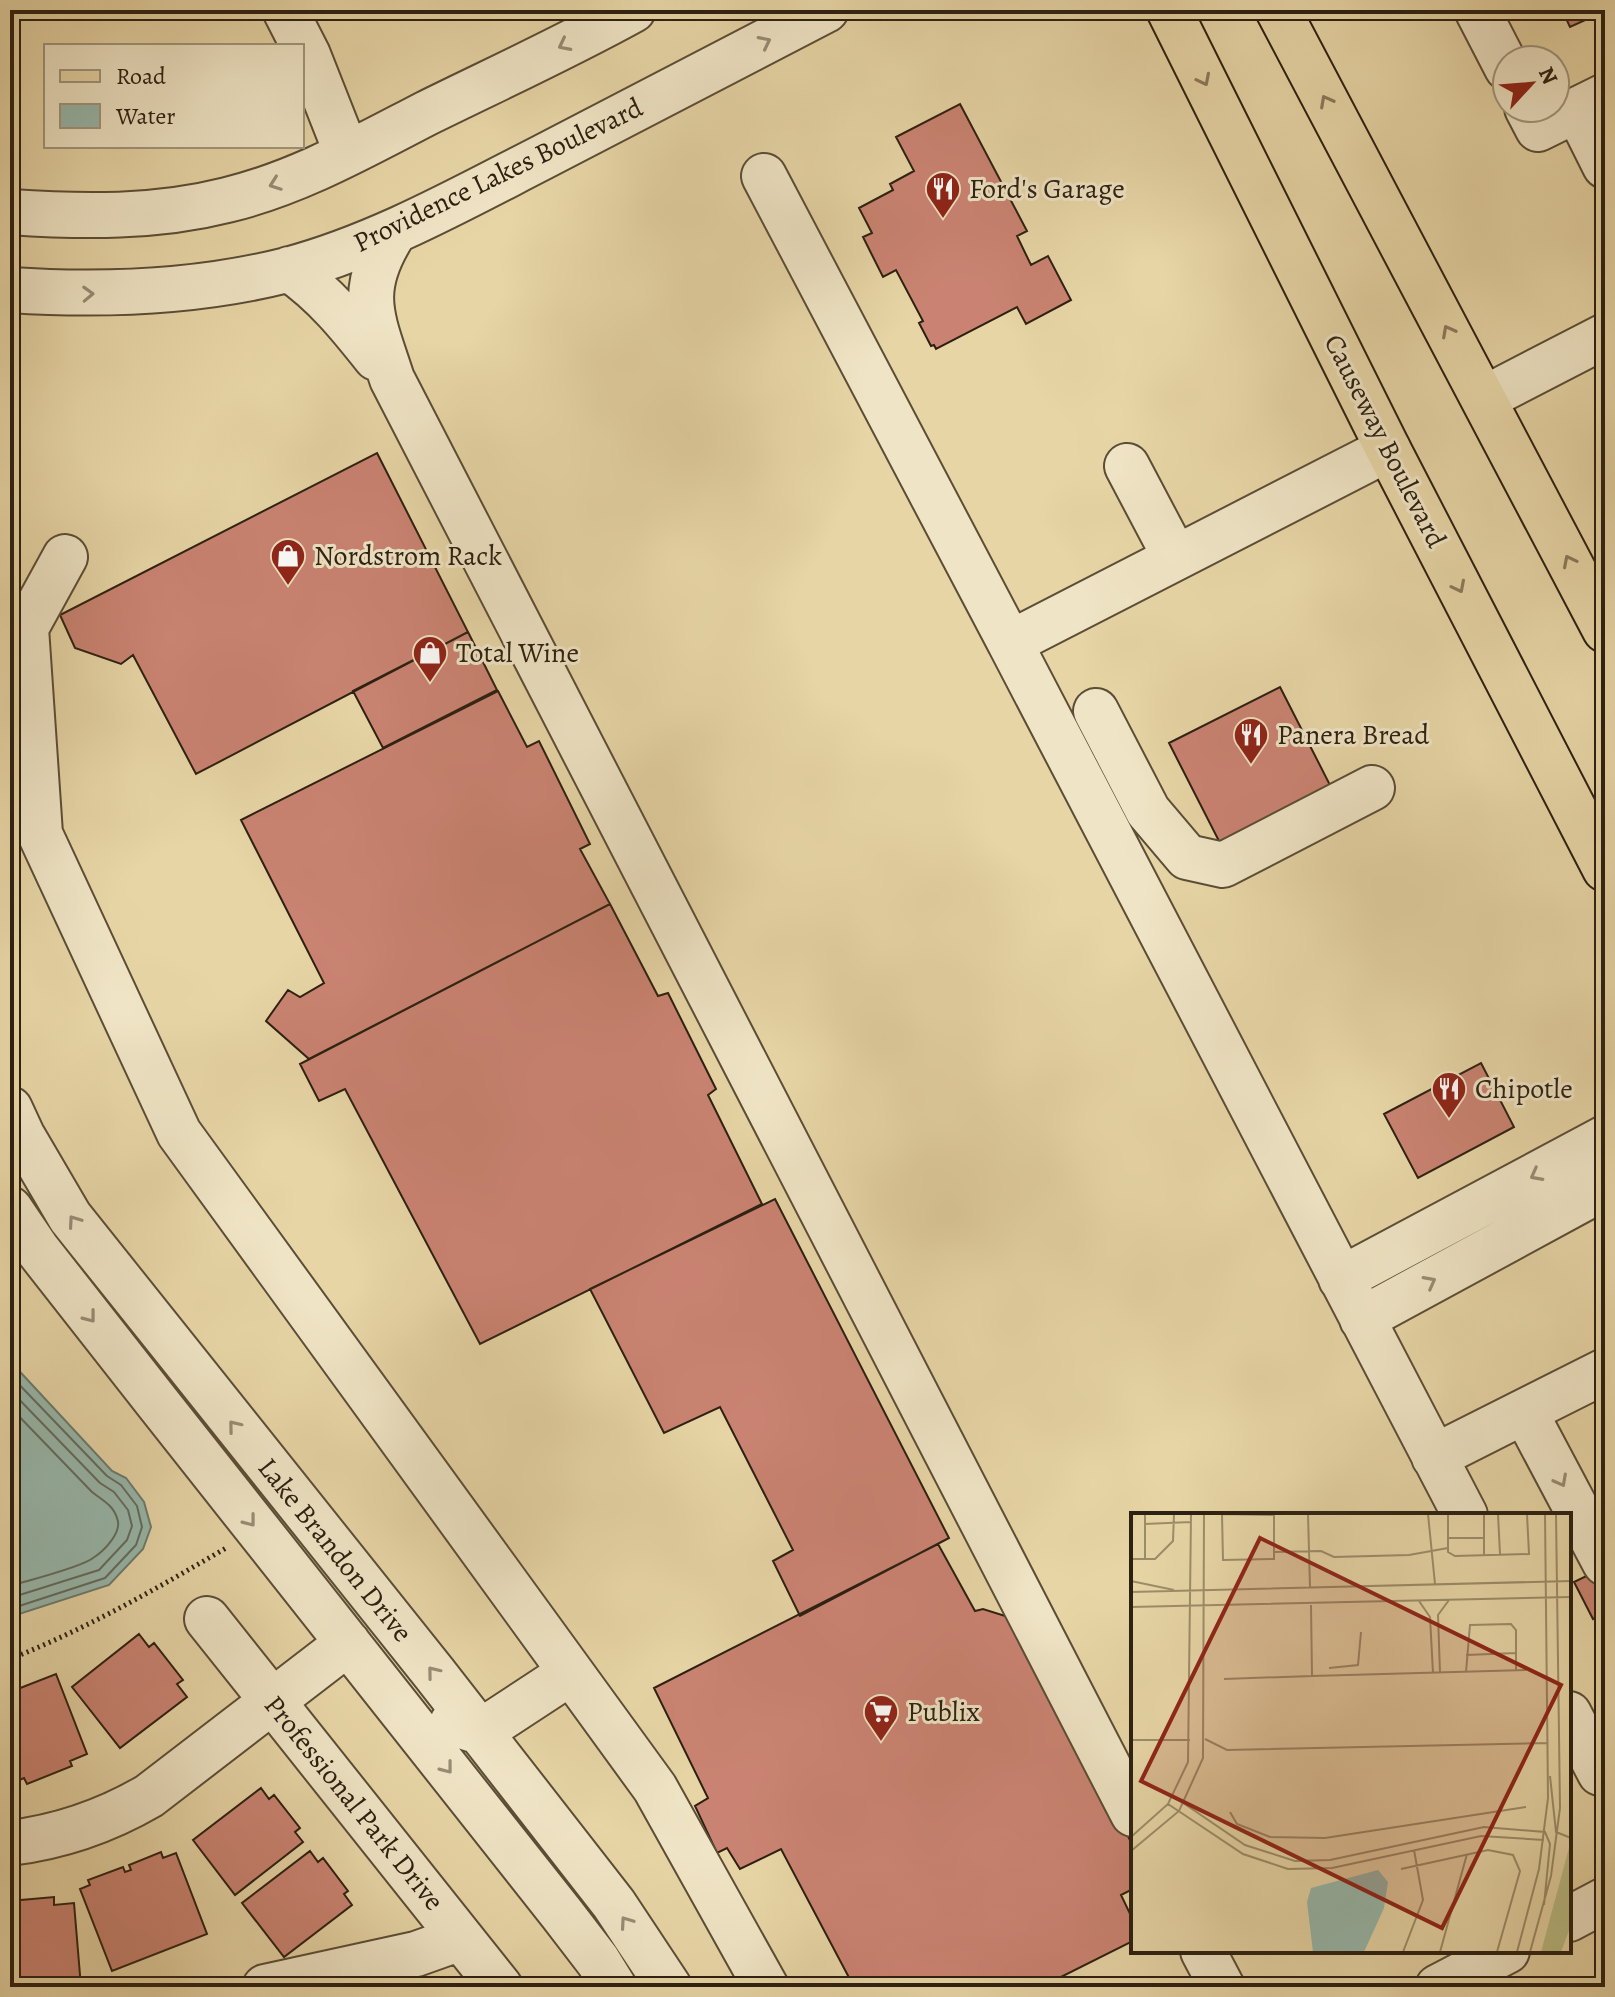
<svg xmlns="http://www.w3.org/2000/svg" width="1615" height="1997" font-family="Alegreya,serif">
<style>
.water{fill:#97b8ac;stroke:#6c7b6e;stroke-width:2}
.lines{fill:none;stroke-linecap:round;stroke-linejoin:round}
.shore{stroke:#626c5e;stroke-width:2}
.building{fill:#ca8372;stroke:#2c2011;stroke-width:2}
.minor-casing{stroke:#5b4d36;stroke-width:48}
.major-casing{stroke:#2c2011;stroke-width:48}
.path{stroke:#2c2011;stroke-width:5;stroke-dasharray:2 4;stroke-linecap:butt}
.minor{stroke:#efe4c5;stroke-width:44}
.major{stroke:#e7d5a6;stroke-width:44}
.oneway{stroke:#978c74}
.oneway2{stroke:#8a7a5c}
.labels{text-anchor:middle;dominant-baseline:central;stroke-width:6;stroke-linejoin:round;paint-order:stroke}
.street-label{font-size:28px;fill:#2c2011;stroke:#efe4c5}
.poi-label{font-size:28px;fill:#2c2011;stroke:#efe4c5;text-anchor:start}
.inset-road{fill:none;stroke:#9c8d6a;stroke-width:2}
.view{fill:#8f2418;fill-opacity:0.15;stroke:#8f2418;stroke-width:4}
.inset-edge{fill:none;stroke:#2c2011;stroke-width:4}
</style>
<rect width="100%" height="100%" fill="#e7d5a6"/>
<filter id="stains"><feTurbulence type="fractalNoise" baseFrequency=".0025" numOctaves="4"/><feColorMatrix values="0 0 0 0 .2 0 0 0 0 .09 0 0 0 0 .02 0 0 0 .5 -.17"/></filter>
<radialGradient id="worn" r=".72"><stop offset=".6" stop-color="#630" stop-opacity="0"/><stop offset="1" stop-color="#630" stop-opacity=".3"/></radialGradient>
<!-- water -->
<path class="water" d="M 10,1361 L 112,1471 L 126,1478 L 144,1502 L 151,1527 L 143,1549 L 109,1585 L 10,1617 Z"/>
<g class="lines">
<!-- shore -->
<path class="shore" d="M 10,1375 L 107,1476 L 121,1485 L 137,1506 L 142,1527 L 136,1545 L 105,1578 L 10,1609
M 10,1390 L 100,1483 L 114,1492 L 128,1510 L 132,1526 L 127,1540 L 99,1570 L 10,1598
M 10,1407 L 92,1492 C 102,1500 113,1505 117,1518 C 123,1532 104,1551 93,1558 C 80,1568 29,1580 10,1586"/>
</g>
<!-- building -->
<path class="building" d="M 1562,10 L 1605,10 L 1605,11 L 1570,27 Z
M 960,104 L 1027,231 L 1017,236 L 1031,265 L 1048,256 L 1071,300 L 1026,324 L 1017,307 L 936,349 L 934,345 L 931,346 L 919,323 L 923,321 L 896,270 L 883,277 L 863,237 L 872,233 L 859,208 L 893,190 L 890,184 L 914,171 L 896,137 Z
M 377,453 L 468,632 L 196,774 L 133,655 L 121,664 L 75,648 L 60,615 Z
M 468,632 L 497,690 L 383,748 L 353,691 Z
M 1280,687 L 1332,789 L 1221,845 L 1169,743 Z
M 498,691 L 527,747 L 539,741 L 590,844 L 580,849 L 610,904 L 309,1059 L 266,1021 L 288,990 L 300,997 L 324,983 L 241,820 Z
M 610,904 L 658,996 L 668,993 L 716,1089 L 708,1095 L 762,1204 L 480,1344 L 345,1089 L 319,1101 L 300,1064 Z
M 1481,1063 L 1514,1127 L 1418,1178 L 1384,1114 Z
M 775,1199 L 949,1538 L 800,1616 L 773,1561 L 793,1550 L 720,1407 L 664,1433 L 590,1289 Z
M 938,1544 L 975,1611 L 983,1609 L 1018,1620 L 1133,1846 L 1133,1889 L 1121,1895 L 1133,1920 L 1133,1941 L 1041,1987 L 854,1987 L 781,1849 L 740,1869 L 727,1848 L 717,1853 L 695,1806 L 708,1798 L 654,1688 Z
M 1605,1567 L 1605,1612 L 1593,1619 L 1574,1582 Z
M 139,1634 L 149,1647 L 154,1643 L 183,1680 L 177,1684 L 187,1697 L 120,1748 L 72,1687 Z
M 56,1674 L 87,1754 L 70,1761 L 72,1766 L 27,1784 L 24,1778 L 10,1784 L 10,1692 Z
M 261,1788 L 269,1799 L 274,1795 L 300,1828 L 295,1832 L 303,1842 L 235,1895 L 193,1840 Z
M 310,1851 L 318,1862 L 323,1858 L 348,1891 L 344,1894 L 352,1905 L 284,1957 L 242,1903 Z
M 161,1852 L 163,1858 L 176,1853 L 207,1934 L 112,1971 L 80,1889 L 90,1885 L 88,1880 L 123,1867 L 125,1872 L 131,1870 L 129,1865 Z
M 54,1897 L 54,1905 L 74,1903 L 81,1987 L 10,1987 L 10,1901 Z"/>
<g class="lines">
<defs>
<path id="minor" d="M 285,10 L 308,55 L 347,154
M 1477,10 L 1507,68
M 1527,108 L 1538,129 L 1605,96
M 1577,110 L 1605,166
M 764,176 L 1010,643 L 1388,449
M 10,212 C 83,217 156,218 227,200 C 298,183 363,146 427,113 C 496,79 566,47 633,10
M 395,231 C 356,291 372,317 392,379 L 1133,1814
M 289,269 C 325,294 349,324 376,358
M 10,290 C 102,296 196,293 287,270 C 377,246 459,200 541,158 C 636,108 731,59 826,10
M 1485,398 L 1605,336
M 1127,466 L 1175,557
M 65,557 L 26,628 L 40,834 L 179,1133 L 655,1788 L 766,1987
M 1010,643 L 1465,1515
M 1096,711 L 1148,811 L 1187,857 L 1223,865 L 1372,788
M 10,1109 L 22,1135 L 70,1217 L 434,1673 L 614,1904 L 669,1987
M 10,1209 L 37,1249 L 157,1402 L 562,1914 L 598,1961 L 614,1987
M 1341,1279 L 1605,1138
M 1362,1319 L 1605,1187
M 1525,1412 L 1605,1563
M 1434,1457 L 1605,1371
M 207,1619 L 500,1987
M 1569,1714 L 1600,1773
M 452,1723 L 480,1732 L 570,1673
M 10,1843 C 60,1837 106,1821 149,1796 L 348,1643
M 1569,1919 L 1605,1900
M 1203,1951 L 1222,1987
M 265,1987 L 416,1954 L 461,1938
M 1438,1987 L 1507,1951"/>
<path id="major" d="M 1169,10 L 1388,449 L 1605,869
M 1278,10 L 1605,630"/>
</defs>
<!-- minor casing -->
<use href="#minor" class="minor-casing"/>
<!-- major casing -->
<use href="#major" class="major-casing"/>
<!-- path -->
<path class="path" d="M 10,1659 C 86,1629 156,1589 226,1548"/>
<!-- minor -->
<use href="#minor" class="minor"/>
<!-- major -->
<use href="#major" class="major"/>
</g>
<!-- one-way arrows -->
<defs><path id="oneway-chevron" d="M-2-3.5L2.5 0L-2 3.5" fill="none" stroke-width="1.6" stroke-linecap="round" stroke-linejoin="round" transform="scale(2)"/></defs>
<g class="oneway">
<use href="#oneway-chevron" transform="translate(765 42) rotate(-27)"/>
<use href="#oneway-chevron" transform="translate(564 45) rotate(153)"/>
<use href="#oneway-chevron" transform="translate(275 184) rotate(160)"/>
<use href="#oneway-chevron" transform="translate(88 294) rotate(-2)"/>
<use href="#oneway-chevron" transform="translate(1536 1175) rotate(152)"/>
<use href="#oneway-chevron" transform="translate(74 1221) rotate(-125)"/>
<use href="#oneway-chevron" transform="translate(1430 1282) rotate(-28)"/>
<use href="#oneway-chevron" transform="translate(90 1317) rotate(52)"/>
<use href="#oneway-chevron" transform="translate(234 1426) rotate(-129)"/>
<use href="#oneway-chevron" transform="translate(1561 1481) rotate(62)"/>
<use href="#oneway-chevron" transform="translate(250 1521) rotate(52)"/>
<use href="#oneway-chevron" transform="translate(433 1672) rotate(-129)"/>
<use href="#oneway-chevron" transform="translate(447 1768) rotate(52)"/>
<use href="#oneway-chevron" transform="translate(626 1922) rotate(-125)"/>
</g>
<g class="oneway2">
<use href="#oneway-chevron" transform="translate(1204 80) rotate(63)"/>
<use href="#oneway-chevron" transform="translate(1326 101) rotate(-118)"/>
<use href="#oneway-chevron" transform="translate(1448 331) rotate(-118)"/>
<use href="#oneway-chevron" transform="translate(1569 561) rotate(-117)"/>
<use href="#oneway-chevron" transform="translate(1459 587) rotate(63)"/>
</g>
<!-- icons -->
<defs>
<symbol id="restaurant-pin" viewBox="-11 -11 22 30"><path d="M0 17L-7.5 6A9.5 9.5 0 1 1 7.5 6Z" fill="#8f2418" stroke="#efe4c5"/><path d="M-5-6h1v4h1v-4h1v4h1v-4h1v5L-1.5 .5V6h-2V.5L-5-1ZM5-6V6H3V1.5H1.5Q1.5-4 5-6Z" fill="#fff"/></symbol>
<symbol id="shop-pin" viewBox="-11 -11 22 30"><path d="M0 17L-7.5 6A9.5 9.5 0 1 1 7.5 6Z" fill="#8f2418" stroke="#efe4c5"/><path d="M-5-2.5h2.3a2.7 3.5 0 0 1 5.4 0H5L5.5 6h-11ZM-1.5-2.5h3a1.5 2.3 0 0 0-3 0Z" fill="#fff"/></symbol>
<symbol id="supermarket-pin" viewBox="-11 -11 22 30"><path d="M0 17L-7.5 6A9.5 9.5 0 1 1 7.5 6Z" fill="#8f2418" stroke="#efe4c5"/><path d="M-6-5.5h2.5l.6 2H6L4.5 2H-2.5L-4.4-4H-6ZM-1.5 3.2a1.3 1.3 0 1 0 .1 0ZM3 3.2a1.3 1.3 0 1 0 .1 0Z" fill="#fff"/></symbol>
</defs>
<g fill-rule="evenodd">
<use href="#restaurant-pin" x="923" y="169" width="40" height="54"/>
<use href="#shop-pin" x="268" y="536" width="40" height="54"/>
<use href="#shop-pin" x="410" y="633" width="40" height="54"/>
<use href="#restaurant-pin" x="1231" y="715" width="40" height="54"/>
<use href="#restaurant-pin" x="1429" y="1069" width="40" height="54"/>
<use href="#supermarket-pin" x="861" y="1692" width="40" height="54"/>
</g>
<g class="labels">
<!-- street labels -->
<g class="street-label">
<text transform="translate(498 175) rotate(-26)">Providence Lakes Boulevard</text>
<text transform="translate(1385 441) rotate(63)">Causeway Boulevard</text>
<text transform="translate(335 1550) rotate(51)">Lake Brandon Drive</text>
<text transform="translate(354 1803) rotate(51)">Professional Park Drive</text>
</g>
<!-- poi labels -->
<g class="poi-label">
<text x="969" y="189">Ford's Garage</text>
<text x="314" y="556">Nordstrom Rack</text>
<text x="456" y="653">Total Wine</text>
<text x="1277" y="735">Panera Bread</text>
<text x="1475" y="1089">Chipotle</text>
<text x="907" y="1712">Publix</text>
</g>
</g>
<!-- overview -->
<g transform="translate(1131 1513)">
<rect width="440" height="440" fill="#e7d5a6"/>
<path d="M 438,335 L 440,412 L 430,439 L 410,439 Z" fill="#babc83"/>
<path d="M 247,357 L 257,369 L 253,395 L 233,439 L 182,439 L 176,389 L 180,375 Z" fill="#97b8ac"/>
<path class="inset-road" d="M 14,1 L 14,11 L 60,9M 91,1 L 143,2 L 143,46 L 92,47 ZM 177,1 L 179,74M 297,1 L 304,71M 317,1 L 317,39 L 324,43 L 398,41 L 396,1M 353,1 L 353,42M 367,1 L 369,41M 14,11 L 14,46M 317,25 L 353,25M 143,39 L 190,38 L 203,44 L 278,42 L 317,35M 0,46 L 24,46 L 42,28 L 43,1M 0,68 L 43,77M 0,79 L 440,68M 288,88 L 299,104 L 302,160M 0,94 L 440,84M 335,142 L 385,140M 198,155 L 227,152 L 230,119M 335,159 L 339,112 L 380,111 L 385,117 L 385,158M 309,160 L 307,102 L 318,87M 181,163 L 395,157M 93,166 L 181,163 L 180,92M 74,226 L 96,237 L 416,230M 0,227 L 59,227M 419,263 L 425,319 L 440,325M 42,283 L 114,332 L 164,348 L 199,347 L 353,314 L 414,319 L 419,331 L 413,392M 37,291 L 112,341 L 157,356 L 201,355 L 350,323 L 413,327M 99,299 L 106,311 L 139,324 L 194,325 L 395,294M 0,324 L 37,291 L 57,249 L 60,1M 0,338 L 48,298 L 72,245 L 73,1M 270,356 L 357,337 L 382,342 L 389,358 L 366,439M 272,439 L 292,387 L 283,337M 309,439 L 336,341M 386,439 L 408,356 L 417,285 L 414,1M 399,439 L 420,363 L 429,295 L 425,1"/>
<path class="view" d="M 129,25 L 430,172 L 311,415 L 10,268 Z"/>
<rect width="440" height="440" class="inset-edge"/>
</g>
<!-- margin -->
<rect width="1615" height="1997" fill="none" stroke="#e7d5a6" stroke-width="40"/>
<rect x="12" y="12" width="1591" height="1973" fill="none" stroke="#2c2011" stroke-width="4"/>
<rect x="20" y="20" width="1575" height="1957" fill="none" stroke="#2c2011" stroke-width="2"/>
<!-- legend -->
<rect x="44" y="44" width="260" height="104" fill="#efe4c5" stroke="#a1967d" stroke-width="2"/>
<rect x="60" y="70" width="40" height="12" fill="#e7d5a6" stroke="#a1967d" stroke-width="2"/>
<text x="116" y="84" font-size="24" fill="#2c2011">Road</text>
<rect x="60" y="104" width="40" height="24" fill="#97b8ac" stroke="#a1967d" stroke-width="2"/>
<text x="116" y="124" font-size="24" fill="#2c2011">Water</text>
<!-- north arrow -->
<g transform="translate(1531 84) rotate(64)"><circle r="38" fill="#efe4c5" stroke="#a1967d" stroke-width="2"/>
<path d="M0-6L14 30L0 20L-14 30Z" fill="#8f2418"/>
<text y="-12" font-size="22" font-weight="bold" text-anchor="middle" fill="#2c2011">N</text>
</g>
<rect width="100%" height="100%" filter="url(#stains)"/>
<rect width="100%" height="100%" fill="url(#worn)"/>
</svg>
